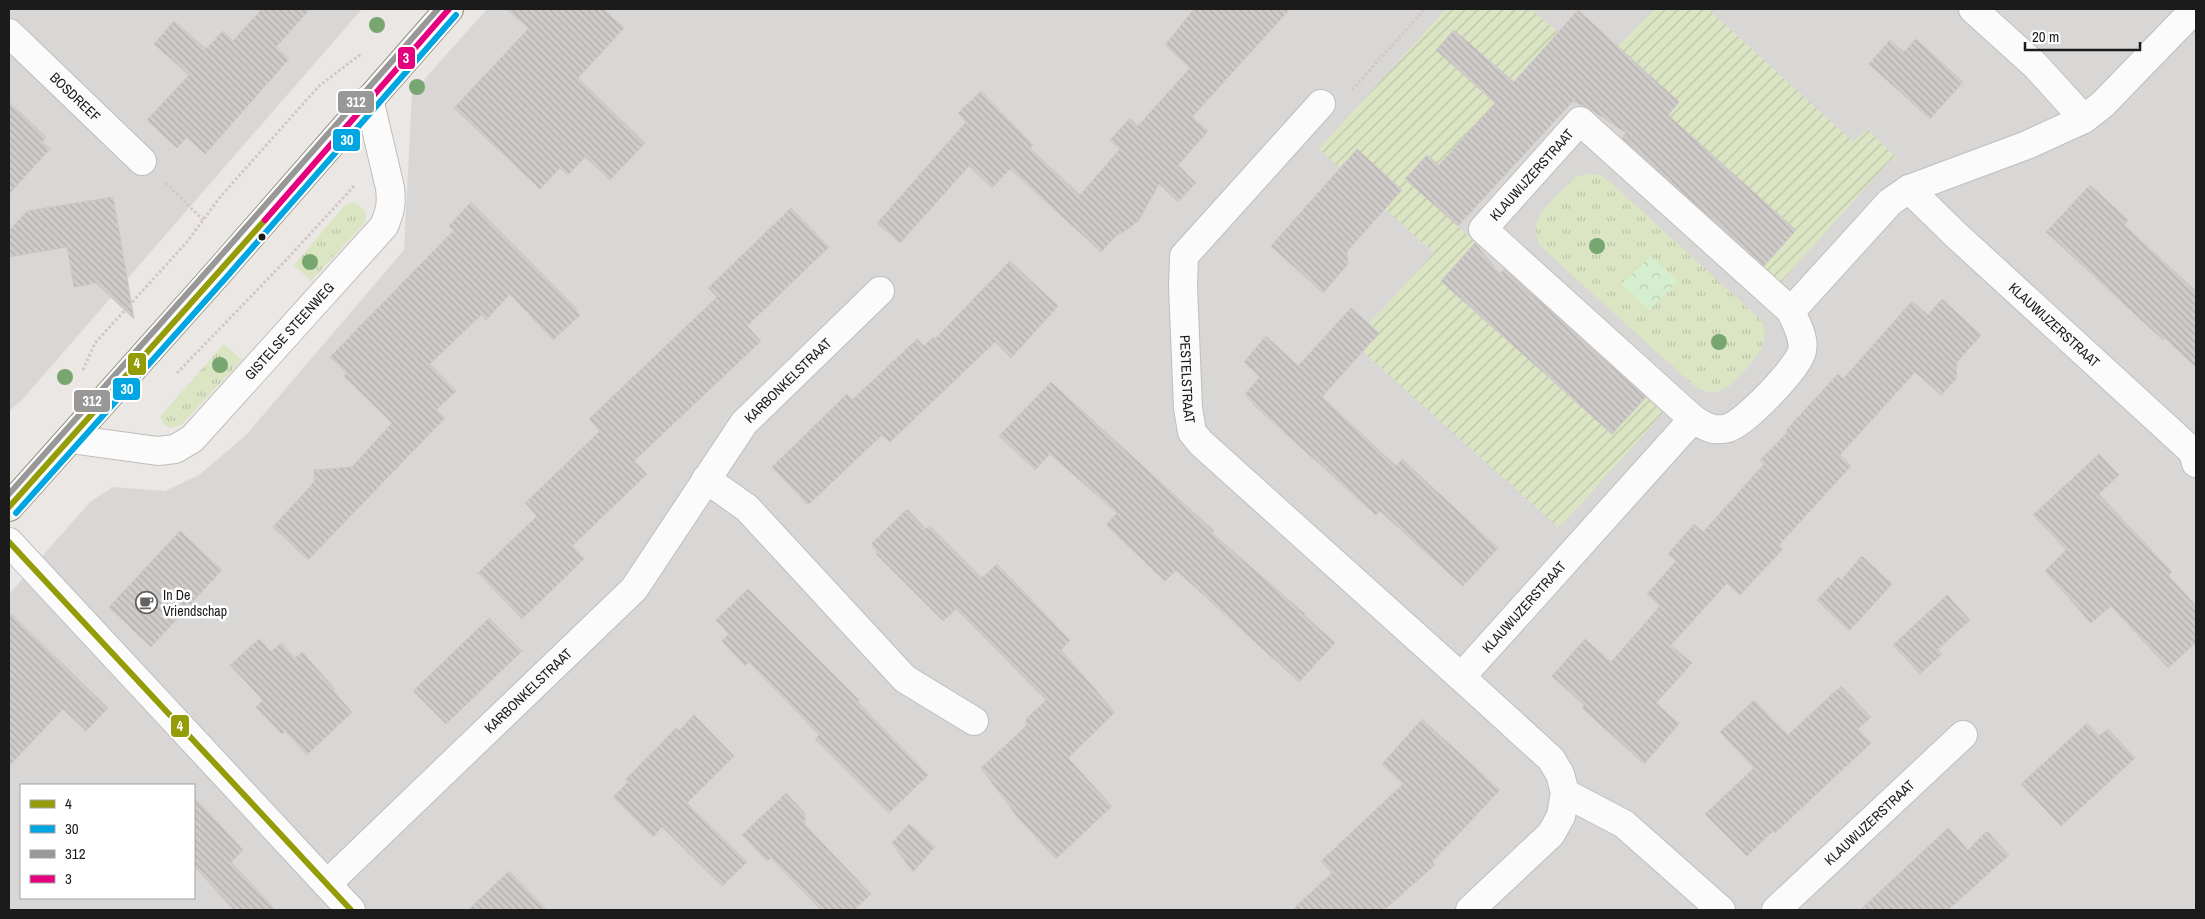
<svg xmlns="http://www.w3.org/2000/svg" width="2205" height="919" font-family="'Archivo Narrow',sans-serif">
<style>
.residential{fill:#d9d7d6;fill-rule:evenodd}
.grass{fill:url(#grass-tufts)}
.park{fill:url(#park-crowns)}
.garden{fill:url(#garden-furrows)}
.building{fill:url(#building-back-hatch);stroke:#cdc8c6}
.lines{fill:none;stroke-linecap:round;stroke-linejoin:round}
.minor-casing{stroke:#bfbebc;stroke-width:30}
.secondary-casing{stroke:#92907e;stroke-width:30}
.path{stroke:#d4c6c7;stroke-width:3;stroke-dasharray:2.5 2.5;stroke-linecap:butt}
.minor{stroke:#fcfbfb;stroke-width:28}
.secondary{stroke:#f2f0ea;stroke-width:28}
.bus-1-casing{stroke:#fff;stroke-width:10}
.bus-2-casing{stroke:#fff;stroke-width:10}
.bus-3-casing{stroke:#fff;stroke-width:10}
.bus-4-casing{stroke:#fff;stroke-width:10}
.bus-1{stroke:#949c08;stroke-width:6}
.bus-2{stroke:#00a6e2;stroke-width:6}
.bus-3{stroke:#989898;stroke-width:6}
.bus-4{stroke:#e6007e;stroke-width:6}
.tree{fill:#78a671}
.bus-dot{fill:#1b1b1b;stroke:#fff;stroke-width:2}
.labels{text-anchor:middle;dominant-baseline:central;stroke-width:5;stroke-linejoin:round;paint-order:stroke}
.street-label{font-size:14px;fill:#1b1b1b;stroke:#fff}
.poi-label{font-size:14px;fill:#1b1b1b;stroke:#fff;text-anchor:start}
.line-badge{stroke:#fff;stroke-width:2}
.badge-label{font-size:14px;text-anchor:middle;font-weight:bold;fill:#fff}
</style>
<defs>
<pattern id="grass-tufts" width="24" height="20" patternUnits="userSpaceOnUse" patternTransform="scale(1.25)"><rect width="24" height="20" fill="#dbe5c4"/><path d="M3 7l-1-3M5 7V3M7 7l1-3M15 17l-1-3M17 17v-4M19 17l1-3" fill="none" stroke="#bbc4a8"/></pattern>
<pattern id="park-crowns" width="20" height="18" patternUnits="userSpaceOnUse" patternTransform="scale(1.25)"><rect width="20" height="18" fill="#d6eed0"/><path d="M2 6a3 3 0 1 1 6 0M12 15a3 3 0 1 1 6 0" fill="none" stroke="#b7ccb2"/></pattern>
<pattern id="garden-furrows" width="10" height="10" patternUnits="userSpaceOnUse" patternTransform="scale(1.25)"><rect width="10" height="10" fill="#dbe5c4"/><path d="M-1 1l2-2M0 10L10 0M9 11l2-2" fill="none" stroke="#bbc4a8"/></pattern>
<pattern id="building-back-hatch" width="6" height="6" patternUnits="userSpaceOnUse" patternTransform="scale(1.25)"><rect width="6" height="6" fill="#cecbc9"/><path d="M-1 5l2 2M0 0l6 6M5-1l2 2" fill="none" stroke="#b0aeac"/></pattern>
</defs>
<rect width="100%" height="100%" fill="#eae7e4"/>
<!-- residential -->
<path class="residential" d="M 9,9 L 362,9 L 21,401 L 9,411 Z
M 487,9 L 2196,9 L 2196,910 L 9,910 L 9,594 L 90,502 L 113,487 L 165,491 L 199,475 L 246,435 L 404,250 L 412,93 ZM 21,785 L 194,785 L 194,898 L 21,898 Z"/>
<!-- grass -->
<path class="grass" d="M 1588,173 L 1599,175 L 1609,181 L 1761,320 C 1771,341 1759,354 1746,369 C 1730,387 1717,401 1693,385 L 1539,245 L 1535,227 L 1541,212 L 1574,178 Z
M 354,202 L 365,210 L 366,218 L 364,224 L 311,281 L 294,265 L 344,206 Z
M 224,344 L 242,360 L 181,425 L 169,428 L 164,424 L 160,417 L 162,414 Z"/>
<!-- park -->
<path class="park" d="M 1651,256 L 1678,281 L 1649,310 L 1621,284 Z"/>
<!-- garden -->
<path class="garden" d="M 1446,9 L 1531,9 L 1598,67 L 1654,9 L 1708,9 L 1853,142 L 1867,129 L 1898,159 L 1890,160 L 1781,282 L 1763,267 L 1796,230 L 1668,115 L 1679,101 L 1637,64 L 1592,113 L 1533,60 L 1439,165 L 1427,155 L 1406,179 L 1475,242 L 1441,281 L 1612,434 L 1646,397 L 1663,413 L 1559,528 L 1352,342 L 1434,253 L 1319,149 Z"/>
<!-- building -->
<path class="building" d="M 262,9 L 310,9 L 276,47 L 289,59 L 205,154 L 187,137 L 177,148 L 147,120 L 189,75 L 154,44 L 174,21 L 206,49 L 223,31 L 233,41 Z
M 506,9 L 603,9 L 624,28 L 578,78 L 645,143 L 610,180 L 585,157 L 568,175 L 560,168 L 540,189 L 454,108 L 529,28 Z
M 1194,9 L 1290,9 L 1192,117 L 1208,131 L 1178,165 L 1196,183 L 1178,202 L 1159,184 L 1139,220 L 1128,229 L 1117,235 L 1101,252 L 1010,169 L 992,188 L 969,166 L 900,243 L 877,223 L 966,122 L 958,113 L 981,91 L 1033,145 L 1030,148 L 1080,195 L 1120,149 L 1110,140 L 1130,118 L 1138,126 L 1190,68 L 1165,45 Z
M 1578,10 L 1679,102 L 1668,115 L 1796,230 L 1764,266 L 1622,138 L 1626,133 L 1590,109 L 1573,101 L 1458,226 L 1405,179 L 1427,155 L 1439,165 L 1495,103 L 1436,50 L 1454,30 L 1514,82 Z
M 1916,39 L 1963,82 L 1930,119 L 1869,64 L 1890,40 L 1904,52 Z
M 9,102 L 46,137 L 42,142 L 50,149 L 9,194 Z
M 1357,149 L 1402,190 L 1347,251 L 1348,264 L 1323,293 L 1271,246 Z
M 2090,185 L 2128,220 L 2124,225 L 2196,291 L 2196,367 L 2165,338 L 2163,340 L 2046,232 Z
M 113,197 L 120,236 L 134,319 L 96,283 L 74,287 L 67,247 L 9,257 L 9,231 L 27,211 Z
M 471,202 L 577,309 L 575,310 L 580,315 L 553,340 L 510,294 L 486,320 L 481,315 L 430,364 L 456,391 L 436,410 L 445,418 L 308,560 L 273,527 L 315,481 L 314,470 L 352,467 L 392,423 L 344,376 L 347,373 L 330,357 L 454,230 L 449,226 Z
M 791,208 L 829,247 L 747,326 L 761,341 L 634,461 L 647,474 L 572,546 L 584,559 L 522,619 L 478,573 L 537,516 L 525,503 L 600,431 L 589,419 L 717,297 L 708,288 Z
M 1475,243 L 1500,274 L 1504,269 L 1646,397 L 1612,434 L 1441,281 Z
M 1010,261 L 1058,306 L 1011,358 L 995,342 L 890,442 L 882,435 L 808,505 L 772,467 L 847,394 L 852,400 L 917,339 L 924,346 L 934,337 L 935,339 Z
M 1942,299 L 1981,335 L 1956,363 L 1957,378 L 1941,395 L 1915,372 L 1840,455 L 1851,466 L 1779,545 L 1783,549 L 1740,595 L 1727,583 L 1671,645 L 1692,663 L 1656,703 L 1679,724 L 1644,764 L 1582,708 L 1584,705 L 1552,676 L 1585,639 L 1611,662 L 1660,606 L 1647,594 L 1676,561 L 1668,554 L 1694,524 L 1703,532 L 1764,464 L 1760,460 L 1788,432 L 1786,430 L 1838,374 L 1843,379 L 1912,301 L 1928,315 Z
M 1351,308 L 1379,333 L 1322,397 L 1396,466 L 1402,459 L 1498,548 L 1463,586 L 1380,511 L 1376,515 L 1256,407 L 1245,394 L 1260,377 L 1244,362 L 1266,336 L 1298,366 Z
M 1051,382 L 1214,531 L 1212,533 L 1305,614 L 1304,615 L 1335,643 L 1299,682 L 1176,570 L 1165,581 L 1106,525 L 1117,513 L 1050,454 L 1035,470 L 999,436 Z
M 2099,454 L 2119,475 L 2099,494 L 2172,572 L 2168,575 L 2196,606 L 2196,642 L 2168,668 L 2111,606 L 2091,623 L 2045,571 L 2066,550 L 2033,515 Z
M 907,509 L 926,529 L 930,526 L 982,578 L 997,564 L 1070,640 L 1061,650 L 1115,712 L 1068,758 L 1112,806 L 1056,859 L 1019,819 L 981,768 L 1026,726 L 1026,719 L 1046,700 L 956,609 L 943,621 L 876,554 L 878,552 L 871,544 Z
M 180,531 L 222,570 L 151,647 L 109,607 Z
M 1862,556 L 1892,584 L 1849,631 L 1817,600 L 1838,577 L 1841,580 Z
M 748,589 L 859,700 L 858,702 L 928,775 L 889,813 L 815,739 L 819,735 L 749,662 L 745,666 L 722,641 L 729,634 L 716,620 Z
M 1947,595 L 1970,620 L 1938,649 L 1942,654 L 1920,674 L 1893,645 Z
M 9,612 L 108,708 L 86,731 L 63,709 L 9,766 Z
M 489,618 L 522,651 L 446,724 L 413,691 Z
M 259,639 L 271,652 L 281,643 L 295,658 L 302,652 L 335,689 L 333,691 L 352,712 L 307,755 L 285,731 L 282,734 L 256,707 L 263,700 L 230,665 Z
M 1841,686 L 1871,717 L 1858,729 L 1871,743 L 1775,833 L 1773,831 L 1747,856 L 1705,814 L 1754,768 L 1720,732 L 1754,700 L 1788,735 Z
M 694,715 L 734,756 L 687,803 L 747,862 L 722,886 L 662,827 L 653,837 L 613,797 L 628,782 L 625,780 L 676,728 L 679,731 Z
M 1422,719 L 1500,790 L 1432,862 L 1435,865 L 1384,910 L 1292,910 L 1332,873 L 1321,861 L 1403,784 L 1382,764 Z
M 2087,723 L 2099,736 L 2108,729 L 2135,758 L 2061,826 L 2021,784 Z
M 786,793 L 805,813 L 805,825 L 871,894 L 854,910 L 821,910 L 771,858 L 767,861 L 742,835 Z
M 194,797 L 243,850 L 231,862 L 276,910 L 234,910 L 194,866 Z
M 909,824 L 935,847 L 913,872 L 892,843 Z
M 1948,828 L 1968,850 L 1987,831 L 2009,855 L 1948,910 L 1860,910 Z
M 509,871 L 547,910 L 468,910 Z"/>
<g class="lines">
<defs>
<g id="minor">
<path d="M 1973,9 L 2035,65 L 2084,119"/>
<path id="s1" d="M 9,33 L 142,161"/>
<path id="s2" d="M 1321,104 L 1184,256 L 1183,286 L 1188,408 L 1192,432 L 1201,443 L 1461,677"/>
<path id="s3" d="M 1909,189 L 1955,234 L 2193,452 L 2196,463"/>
<path id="s4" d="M 1693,419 L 1483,229 L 1580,121 L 1791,311"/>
<path id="s5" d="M 70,439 L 158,451 L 175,449 L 192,439 L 384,226 C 390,212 392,203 390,188 L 369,99"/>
<path d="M 706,479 L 747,508 L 905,679 L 974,721"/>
<path d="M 9,542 L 351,910"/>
<path d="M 1565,793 L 1624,824 L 1721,910"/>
<path id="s6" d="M 327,884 L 634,589 L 744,423 L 880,291"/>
<path id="s7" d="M 1470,910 L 1551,834 L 1561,816 L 1565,793 L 1560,774 L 1551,759 L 1461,677 L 1693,419 C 1706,427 1713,432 1728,428 C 1745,423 1798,368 1802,351 C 1805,337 1796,324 1791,311 L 1890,202 L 1909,189 L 2027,145 L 2084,119 L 2103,104 L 2195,9"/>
<path id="s8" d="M 1776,910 L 1963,735"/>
</g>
<path id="secondary" d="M 9,507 L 217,274 L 449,9"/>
</defs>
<!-- minor casing -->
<use href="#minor" class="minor-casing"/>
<!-- secondary casing -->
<use href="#secondary" class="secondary-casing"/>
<!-- path -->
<path class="path" d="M 1352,90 L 1425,9
M 166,183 L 203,220
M 83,370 L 95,343 L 186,243 L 221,196 L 319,86 L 361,54
M 177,373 L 287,259 L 355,185"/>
<!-- minor -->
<use href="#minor" class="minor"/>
<!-- secondary -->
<use href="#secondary" class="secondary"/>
<defs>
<path id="bus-1" d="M 9,507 L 265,220
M 9,542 L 351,910"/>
<path id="bus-2" d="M 16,513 L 224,280 L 456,15"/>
<path id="bus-3" d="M 9,494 L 210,268 L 438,9"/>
<path id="bus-4" d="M 265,220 L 449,9"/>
</defs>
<!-- bus-1 casing -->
<use href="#bus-1" class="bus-1-casing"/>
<!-- bus-2 casing -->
<use href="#bus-2" class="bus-2-casing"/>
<!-- bus-3 casing -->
<use href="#bus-3" class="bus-3-casing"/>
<!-- bus-4 casing -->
<use href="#bus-4" class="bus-4-casing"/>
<!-- bus-1 -->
<use href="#bus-1" class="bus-1"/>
<!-- bus-2 -->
<use href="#bus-2" class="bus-2"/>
<!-- bus-3 -->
<use href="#bus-3" class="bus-3"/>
<!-- bus-4 -->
<use href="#bus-4" class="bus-4"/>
</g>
<!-- trees -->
<g class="tree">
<circle cx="377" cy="25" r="8"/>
<circle cx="417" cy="87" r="8"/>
<circle cx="1597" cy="246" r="8"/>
<circle cx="310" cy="262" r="8"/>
<circle cx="1719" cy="342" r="8"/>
<circle cx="220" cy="365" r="8"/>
<circle cx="65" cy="377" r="8"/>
</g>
<!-- icons -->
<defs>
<symbol id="cafe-ring" viewBox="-11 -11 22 22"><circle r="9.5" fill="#fff" stroke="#636261" stroke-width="1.5"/><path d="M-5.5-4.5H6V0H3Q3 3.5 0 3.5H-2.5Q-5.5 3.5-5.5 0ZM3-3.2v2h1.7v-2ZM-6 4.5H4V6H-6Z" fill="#636261"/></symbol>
</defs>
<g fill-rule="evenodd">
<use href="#cafe-ring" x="134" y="590" width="25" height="25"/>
</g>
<!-- markers -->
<circle class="bus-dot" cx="262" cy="237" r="4.5"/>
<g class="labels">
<!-- street labels -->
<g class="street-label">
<text stroke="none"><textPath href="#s1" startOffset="92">BOSDREEF</textPath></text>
<text stroke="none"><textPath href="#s4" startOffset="356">KLAUWIJZERSTRAAT</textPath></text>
<text stroke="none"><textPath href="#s3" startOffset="199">KLAUWIJZERSTRAAT</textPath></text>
<text stroke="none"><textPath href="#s5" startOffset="271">GISTELSE STEENWEG</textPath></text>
<text stroke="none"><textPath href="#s2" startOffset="328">PESTELSTRAAT</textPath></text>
<text stroke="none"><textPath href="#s6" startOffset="686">KARBONKELSTRAAT</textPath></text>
<text stroke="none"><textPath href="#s7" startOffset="408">KLAUWIJZERSTRAAT</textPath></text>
<text stroke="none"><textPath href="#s6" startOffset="279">KARBONKELSTRAAT</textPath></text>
<text stroke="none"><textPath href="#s8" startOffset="128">KLAUWIJZERSTRAAT</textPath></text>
</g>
<!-- poi labels -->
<g class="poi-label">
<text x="163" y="595">In De<tspan x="163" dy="16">Vriendschap</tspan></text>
</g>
</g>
<g class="line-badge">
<rect x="397" y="46" width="19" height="24" rx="5" fill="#e6007e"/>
<rect x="337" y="90" width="38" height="24" rx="5" fill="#989898"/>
<rect x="332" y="128" width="29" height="24" rx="5" fill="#00a6e2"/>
<rect x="127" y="352" width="20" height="24" rx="5" fill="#949c08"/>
<rect x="112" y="377" width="29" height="24" rx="5" fill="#00a6e2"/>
<rect x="73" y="389" width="38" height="24" rx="5" fill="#989898"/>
<rect x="170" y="714" width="20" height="24" rx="5" fill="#949c08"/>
</g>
<g class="badge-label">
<text x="406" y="63">3</text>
<text x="356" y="107">312</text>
<text x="347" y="145">30</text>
<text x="137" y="368">4</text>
<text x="127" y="394">30</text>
<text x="92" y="406">312</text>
<text x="180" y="731">4</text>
</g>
<!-- border -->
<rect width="2205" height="919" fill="none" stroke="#1b1b1b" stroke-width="20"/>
<!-- legend -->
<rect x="20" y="784" width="175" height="115" fill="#ffffff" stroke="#a4a4a4"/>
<rect x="30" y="800" width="25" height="8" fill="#949c08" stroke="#a4a4a4"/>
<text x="65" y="809" font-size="15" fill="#1b1b1b">4</text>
<rect x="30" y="825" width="25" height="8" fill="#00a6e2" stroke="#a4a4a4"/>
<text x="65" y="834" font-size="15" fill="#1b1b1b">30</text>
<rect x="30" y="850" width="25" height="8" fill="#989898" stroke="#a4a4a4"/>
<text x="65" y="859" font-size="15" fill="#1b1b1b">312</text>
<rect x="30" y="875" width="25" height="8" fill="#e6007e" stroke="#a4a4a4"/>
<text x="65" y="884" font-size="15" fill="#1b1b1b">3</text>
<!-- scale -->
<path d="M2025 42v8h115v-8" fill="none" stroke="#1b1b1b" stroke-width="2.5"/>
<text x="2032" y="42" font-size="15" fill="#1b1b1b" stroke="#ffffff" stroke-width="4" paint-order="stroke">20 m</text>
</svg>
